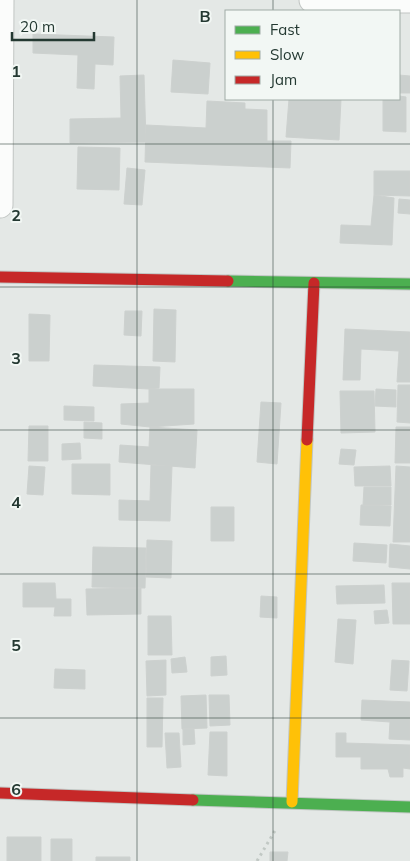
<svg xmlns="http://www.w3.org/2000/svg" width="410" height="861" font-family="Mulish,sans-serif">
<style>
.building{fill:#cbd0ce;stroke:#cdd1cf}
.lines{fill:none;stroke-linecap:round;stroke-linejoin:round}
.street-casing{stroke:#c1c5c3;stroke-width:27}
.fast-casing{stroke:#c0c6c3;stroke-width:13}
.slow-casing{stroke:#c0c6c3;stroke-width:13}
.jam-casing{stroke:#c0c6c3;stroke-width:13}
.path{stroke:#c1c8c4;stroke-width:3;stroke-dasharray:2.5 4;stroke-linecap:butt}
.street{stroke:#fbfcfb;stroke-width:25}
.fast{stroke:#4caf50;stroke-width:11}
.slow{stroke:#ffc107;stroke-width:11}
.jam{stroke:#c62828;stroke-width:11}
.grid{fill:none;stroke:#243932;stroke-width:1;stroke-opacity:0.55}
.grid-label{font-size:16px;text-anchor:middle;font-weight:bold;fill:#243932;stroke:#f2f7f4;stroke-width:4;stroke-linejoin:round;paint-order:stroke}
</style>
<rect width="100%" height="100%" fill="#e4e8e6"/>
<!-- building -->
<path class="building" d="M 33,34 L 114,37 L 113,65 L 95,64 L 94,89 L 77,88 L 78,55 L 33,53 Z
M 173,60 L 210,63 L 208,94 L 171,92 Z
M 144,75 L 146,142 L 70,143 L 70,119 L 121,118 L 120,76 Z
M 399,75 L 410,76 L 410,93 L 399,93 Z
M 399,96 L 406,97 L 406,132 L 383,131 L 383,99 L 399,99 Z
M 289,99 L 341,99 L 339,140 L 286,137 Z
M 207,101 L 245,103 L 245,109 L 267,110 L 267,141 L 291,141 L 290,168 L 145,162 L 146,125 L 206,128 Z
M 78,147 L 120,148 L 119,190 L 77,189 Z
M 127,168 L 145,170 L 142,205 L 124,204 Z
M 374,171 L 410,171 L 410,196 L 374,195 Z
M 374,195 L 394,198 L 392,245 L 340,243 L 341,225 L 371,226 Z
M 399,199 L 410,200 L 410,214 L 398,213 Z
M 154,309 L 176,310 L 175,362 L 153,361 Z
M 125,311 L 142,311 L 141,336 L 124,335 Z
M 29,314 L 50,315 L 49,361 L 29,361 Z
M 345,329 L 410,332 L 410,382 L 397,382 L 399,351 L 361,349 L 360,380 L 343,380 Z
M 94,365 L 160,367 L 159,388 L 149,389 L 93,386 Z
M 398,385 L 410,385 L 410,423 L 397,422 Z
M 149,389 L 194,389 L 194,424 L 150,427 L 121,424 L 121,404 L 149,403 Z
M 376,389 L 396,390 L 396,407 L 375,406 Z
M 340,391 L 374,391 L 375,432 L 341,433 Z
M 261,402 L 281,403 L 277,464 L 257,462 Z
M 64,406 L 94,407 L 94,421 L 64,420 Z
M 84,422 L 102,423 L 102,439 L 84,438 Z
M 29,426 L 48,426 L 48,461 L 28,461 Z
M 150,427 L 197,430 L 195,468 L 119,462 L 120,445 L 149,447 Z
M 396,427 L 410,427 L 410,463 L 395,463 Z
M 80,443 L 81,459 L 62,460 L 62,444 Z
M 341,449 L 356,450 L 354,465 L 339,464 Z
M 72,464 L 110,464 L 110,495 L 72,494 Z
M 151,465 L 172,466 L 170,521 L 119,520 L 119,500 L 150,501 Z
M 29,466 L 45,467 L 43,495 L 27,494 Z
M 390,466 L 391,486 L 355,486 L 354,467 Z
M 396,466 L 410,467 L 410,542 L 393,542 Z
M 364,487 L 391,487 L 391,505 L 363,505 Z
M 361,505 L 391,506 L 390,526 L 360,525 Z
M 211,507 L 234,507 L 234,541 L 211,541 Z
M 147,540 L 172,541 L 171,578 L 146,577 Z
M 354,543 L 387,545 L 386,563 L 353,561 Z
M 390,544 L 410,546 L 410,569 L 389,567 Z
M 93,547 L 146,548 L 145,588 L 92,587 Z
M 23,583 L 55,583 L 56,599 L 71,599 L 71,616 L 54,616 L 55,607 L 23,607 Z
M 392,583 L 410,583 L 410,624 L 393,624 Z
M 384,585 L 385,603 L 337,604 L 336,586 Z
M 141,588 L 141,614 L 87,615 L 86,589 Z
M 261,596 L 277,597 L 277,618 L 260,617 Z
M 387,610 L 389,623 L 375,624 L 374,611 Z
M 148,616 L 171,616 L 172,655 L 148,655 Z
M 338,619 L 356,620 L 353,664 L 335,662 Z
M 226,656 L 227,675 L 211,676 L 211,657 Z
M 185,657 L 187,672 L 172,673 L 171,659 Z
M 166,660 L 166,695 L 147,696 L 146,661 Z
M 392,660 L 409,661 L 407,691 L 390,690 Z
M 55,669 L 85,670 L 85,689 L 54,688 Z
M 206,695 L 207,728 L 182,729 L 181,696 Z
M 209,695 L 229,695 L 230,725 L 210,726 Z
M 147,698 L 163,698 L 162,747 L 147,747 Z
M 362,700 L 410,702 L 410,740 L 389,739 L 390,722 L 361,720 Z
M 183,729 L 194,729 L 195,744 L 183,745 Z
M 210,732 L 227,732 L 227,776 L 208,775 Z
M 165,733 L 179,733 L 181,767 L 167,768 Z
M 336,733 L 346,733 L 346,743 L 410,745 L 410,769 L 403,768 L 403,777 L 390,777 L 388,769 L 361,769 L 361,757 L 336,757 Z
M 7,837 L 41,837 L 41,861 L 7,861 Z
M 51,839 L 72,839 L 72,861 L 51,861 Z
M 270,852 L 288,852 L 287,861 L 270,861 Z
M 96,857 L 130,857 L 130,861 L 96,861 Z"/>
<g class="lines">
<defs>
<path id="street" d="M 312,0 L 410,0
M 0,205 L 1,0"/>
<path id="fast" d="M 228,281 L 410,284
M 193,800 L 410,807"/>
<path id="slow" d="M 292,802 L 307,440"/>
<path id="jam" d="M 0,277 L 228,281
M 307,440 L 314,283
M 0,793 L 193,800"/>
</defs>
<!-- street casing -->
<use href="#street" class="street-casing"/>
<!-- fast casing -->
<use href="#fast" class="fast-casing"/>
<!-- slow casing -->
<use href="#slow" class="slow-casing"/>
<!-- jam casing -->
<use href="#jam" class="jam-casing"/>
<!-- path -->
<path class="path" d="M 257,861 L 276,829"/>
<!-- street -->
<use href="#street" class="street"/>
<!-- fast -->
<use href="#fast" class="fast"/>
<!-- slow -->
<use href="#slow" class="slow"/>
<!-- jam -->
<use href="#jam" class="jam"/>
</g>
<!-- grid -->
<path class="grid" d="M 137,0 L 137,861M 273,0 L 273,11M 273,99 L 273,861M 0,144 L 410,144M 0,287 L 410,287M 0,430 L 410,430M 0,574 L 410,574M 0,718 L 410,718"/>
<g class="grid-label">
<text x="205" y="22">B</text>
<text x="16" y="77">1</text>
<text x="16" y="221">2</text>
<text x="16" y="364">3</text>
<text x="16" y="508">4</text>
<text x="16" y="651">5</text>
<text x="16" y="795">6</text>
</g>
<!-- legend -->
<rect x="225" y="10" width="175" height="90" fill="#f2f7f4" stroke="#a0aba6"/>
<rect x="235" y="26" width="25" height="8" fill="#4caf50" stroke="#a0aba6"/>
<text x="270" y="35" font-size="15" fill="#243932">Fast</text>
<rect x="235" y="51" width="25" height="8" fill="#ffc107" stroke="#a0aba6"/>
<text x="270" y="60" font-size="15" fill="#243932">Slow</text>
<rect x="235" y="76" width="25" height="8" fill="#c62828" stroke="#a0aba6"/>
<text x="270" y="85" font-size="15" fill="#243932">Jam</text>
<!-- scale -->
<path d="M12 32v8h82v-8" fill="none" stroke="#243932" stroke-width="2.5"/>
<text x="20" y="32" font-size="15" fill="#243932" stroke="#f2f7f4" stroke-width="4" paint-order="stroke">20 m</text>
</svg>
